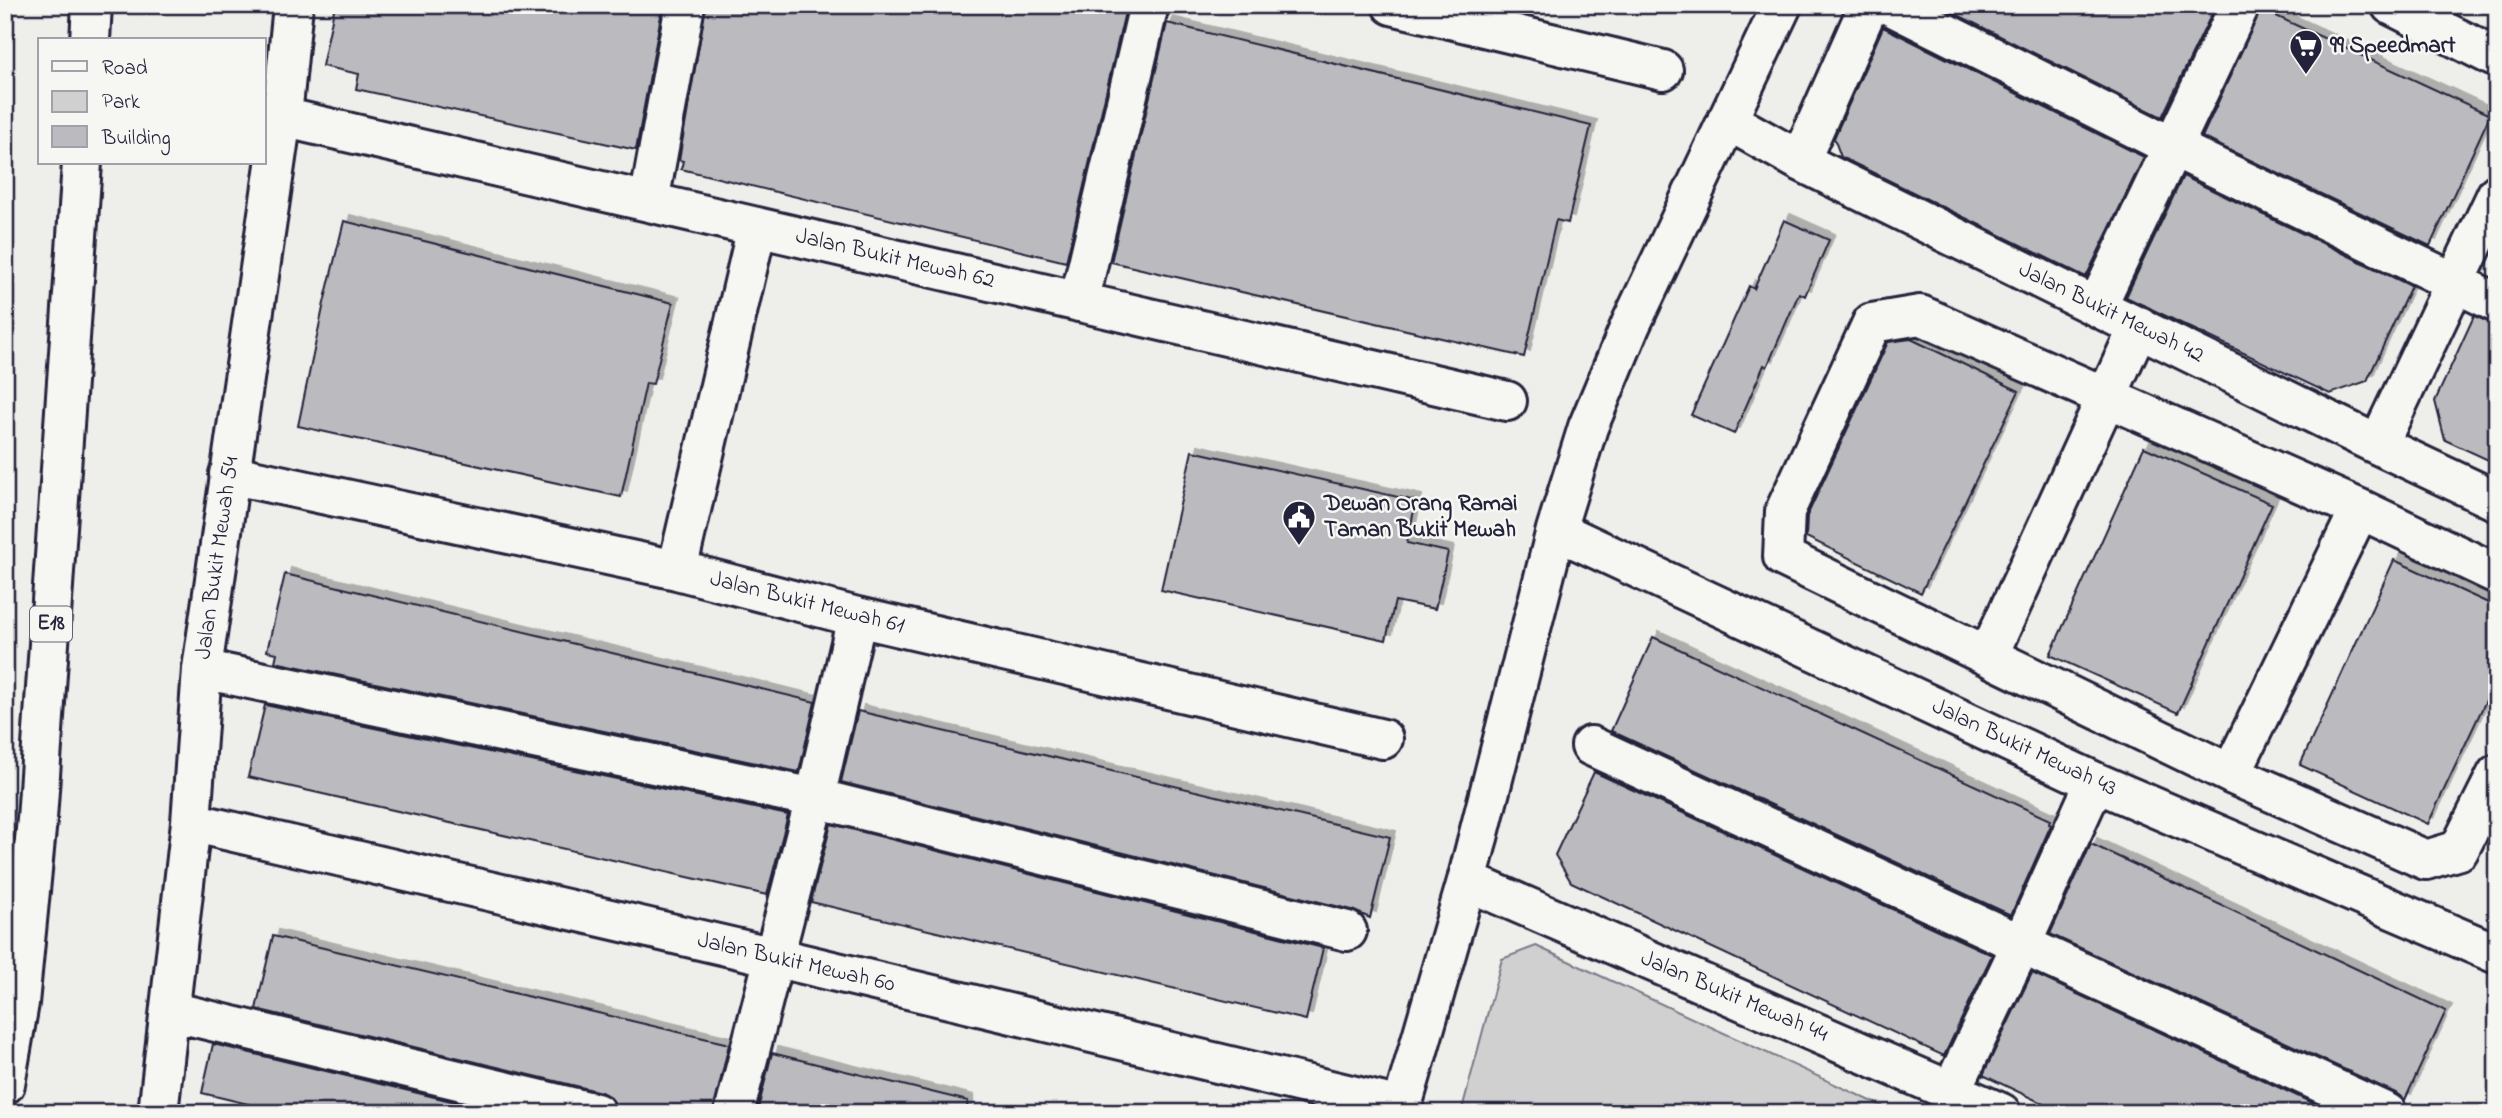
<svg xmlns="http://www.w3.org/2000/svg" width="2502" height="1118" font-family="'Indie Flower',sans-serif">
<style>
.green{fill:#d0d0d1;stroke:#797986;stroke-width:2}
.building{fill:#bbbbbf;stroke:#22223b;stroke-width:2;filter:url(#shadow)}
.lines{fill:none;stroke-linecap:round;stroke-linejoin:round}
.minor-casing{stroke:#22223b;stroke-width:44}
.highway-casing{stroke:#22223b;stroke-width:44}
.minor{stroke:#f6f6f2;stroke-width:38}
.highway{stroke:#f6f6f2;stroke-width:38}
.labels{text-anchor:middle;dominant-baseline:central;stroke-width:5;stroke-linejoin:round;paint-order:stroke}
.shield{fill:#f6f6f2;stroke:#626272;stroke-width:2}
.shield-label{font-size:21px;font-weight:bold;fill:#22223b}
.poi-label{font-size:23px;font-weight:bold;fill:#22223b;stroke:#f6f6f2;text-anchor:start}
.street-label{font-size:23px;fill:#22223b;stroke:#f6f6f2}
</style>
<defs>
<filter id="shadow"><feDropShadow dx="6" dy="-6" stdDeviation="0" flood-color="#0004"/></filter>
</defs>
<rect width="100%" height="100%" fill="#eeeeeb"/>
<filter id="ink" filterUnits="userSpaceOnUse"><feTurbulence type="fractalNoise" baseFrequency=".0143" numOctaves="2"/><feDisplacementMap in="SourceGraphic" scale="14" xChannelSelector="R" yChannelSelector="G"/><feConvolveMatrix kernelMatrix="1 2 1 2 8 2 1 2 1" color-interpolation-filters="sRGB"/></filter>
<g filter="url(#ink)">
<!-- green -->
<path class="green" d="M 1536,946 L 1897,1113 L 1461,1113 L 1502,959 Z"/>
<!-- building -->
<path class="building" d="M 335,5 L 663,5 L 636,150 L 356,89 L 359,74 L 322,66 Z
M 706,5 L 1094,5 L 1125,12 L 1066,262 L 681,169 L 683,161 L 679,160 Z
M 1938,5 L 2216,5 L 2162,117 Z
M 2261,9 L 2490,115 L 2430,246 L 2202,137 Z
M 1167,23 L 1591,126 L 1568,223 L 1556,220 L 1524,357 L 1111,262 Z
M 1883,27 L 2144,157 L 2086,277 L 1841,157 L 1834,138 Z
M 2183,176 L 2411,286 L 2367,381 L 2330,394 L 2126,297 Z
M 1784,220 L 1829,240 L 1805,296 L 1799,293 L 1767,367 L 1764,365 L 1734,434 L 1691,415 L 1749,286 L 1754,289 Z
M 344,221 L 673,303 L 653,384 L 646,383 L 621,497 L 298,426 L 324,303 Z
M 2474,316 L 2497,325 L 2497,464 L 2445,440 L 2435,401 Z
M 1911,339 L 2019,391 L 1921,593 L 1806,537 L 1807,516 L 1888,342 Z
M 2144,447 L 2272,504 L 2178,713 L 2050,655 Z
M 1192,451 L 1416,501 L 1407,543 L 1448,552 L 1435,609 L 1395,601 L 1386,640 L 1161,590 Z
M 2394,560 L 2497,607 L 2497,677 L 2428,824 L 2300,765 Z
M 285,574 L 815,702 L 799,772 L 275,662 L 277,653 L 267,651 Z
M 1653,637 L 2050,820 L 2049,824 L 2051,825 L 2011,915 L 1611,731 Z
M 265,705 L 788,815 L 767,895 L 248,777 Z
M 858,711 L 1390,837 L 1370,918 L 1352,910 L 841,782 Z
M 1594,772 L 1992,955 L 1944,1056 L 1571,882 L 1555,855 Z
M 831,824 L 1323,948 L 1306,1020 L 811,902 Z
M 2091,844 L 2446,1011 L 2405,1100 L 2396,1093 L 2050,934 Z
M 273,936 L 729,1044 L 713,1113 L 617,1113 L 617,1106 L 611,1098 L 601,1092 L 256,1009 Z
M 2032,973 L 2334,1113 L 2063,1113 L 1983,1075 Z
M 213,1044 L 501,1113 L 250,1113 L 252,1105 L 202,1093 Z
M 772,1053 L 968,1101 L 966,1113 L 757,1113 Z"/>
<g class="lines">
<defs>
<path id="minor" d="M 1392,5 L 1663,70
M 1889,5 L 2171,146 L 2497,303
M 2391,5 L 2497,58
M 282,117 L 1507,401
M 1727,120 L 1800,161 L 2378,445 L 2497,501
M 1800,161 L 1869,5
M 649,202 L 685,5
M 1079,302 L 1149,5
M 2097,306 L 2240,5
M 2378,445 L 2497,194
M 229,474 L 677,570 L 857,617 L 1383,739
M 1556,530 L 2095,782 L 2497,954
M 677,570 L 757,227
M 2497,574 L 2360,509 L 1920,315 L 1872,323 L 1785,511 L 1783,557 L 2231,774 L 2426,860 L 2459,850 L 2497,774
M 1988,656 L 2139,326
M 202,669 L 815,798 L 1347,931
M 1591,746 L 2387,1113
M 2231,774 L 2360,509
M 191,822 L 774,957 L 1401,1107
M 1467,881 L 2001,1113
M 170,1011 L 596,1113
M 1952,1090 L 2022,943 L 2095,782
M 158,1113 L 191,822 L 202,669 L 282,117 L 293,5
M 734,1113 L 815,798 L 857,617
M 1400,1113 L 1467,881 L 1556,530 L 1588,427 L 1631,324 L 1782,5"/>
<path id="highway" d="M 90,40 L 92,5
M 5,1084 L 19,1003 L 37,819 L 82,163"/>
</defs>
<!-- minor casing -->
<use href="#minor" class="minor-casing"/>
<!-- highway casing -->
<use href="#highway" class="highway-casing"/>
<!-- minor -->
<use href="#minor" class="minor"/>
<!-- highway -->
<use href="#highway" class="highway"/>
</g>
</g>
<!-- icons -->
<defs>
<symbol id="supermarket-pin" viewBox="-11 -11 22 30"><path d="M0 17L-7.5 6A9.5 9.5 0 1 1 7.5 6Z" fill="#22223b" stroke="#f6f6f2"/><path d="M-6-5.5h2.5l.6 2H6L4.5 2H-2.5L-4.4-4H-6ZM-1.5 3.2a1.3 1.3 0 1 0 .1 0ZM3 3.2a1.3 1.3 0 1 0 .1 0Z" fill="#fff"/></symbol>
<symbol id="civic-pin" viewBox="-11 -11 22 30"><path d="M0 17L-7.5 6A9.5 9.5 0 1 1 7.5 6Z" fill="#22223b" stroke="#f6f6f2"/><path d="M-.6-6.5H3V-4.5H.6V-3L4-1V1h2V6H-6V1h2V-1L-.6-3ZM-1.2 2.5V6h2.4V2.5Z" fill="#fff"/></symbol>
</defs>
<g fill-rule="evenodd">
<use href="#supermarket-pin" x="2287" y="27" width="38" height="52"/>
<use href="#civic-pin" x="1280" y="498" width="38" height="52"/>
</g>
<g class="labels">
<!-- shield labels -->
<rect class="shield" x="30" y="606.5" width="42" height="35" rx="5"/>
<g class="shield-label">
<text x="51" y="624">E18</text>
</g>
<!-- poi labels -->
<g class="poi-label">
<text x="2330" y="46">99 Speedmart</text>
<text x="1324" y="504">Dewan Orang Ramai<tspan x="1324" dy="26">Taman Bukit Mewah</tspan></text>
</g>
<!-- street labels -->
<g class="street-label">
<text transform="translate(895 259) rotate(13)">Jalan Bukit Mewah 62</text>
<text transform="translate(2111 313) rotate(26)">Jalan Bukit Mewah 42</text>
<text transform="translate(218 558) rotate(-82)">Jalan Bukit Mewah 54</text>
<text transform="translate(807 603) rotate(14)">Jalan Bukit Mewah 61</text>
<text transform="translate(2024 748) rotate(25)">Jalan Bukit Mewah 43</text>
<text transform="translate(796 963) rotate(13)">Jalan Bukit Mewah 60</text>
<text transform="translate(1734 997) rotate(23)">Jalan Bukit Mewah 44</text>
</g>
</g>
<!-- margin -->
<rect width="2502" height="1118" fill="none" stroke="#f6f6f2" stroke-width="28"/>
<rect x="14" y="14" width="2474" height="1090" fill="none" stroke="#22223b" stroke-width="2.5" filter="url(#ink)"/>
<!-- legend -->
<rect x="38" y="38" width="228" height="126" fill="#f6f6f2" stroke="#a1a1a9" stroke-width="2"/>
<rect x="52" y="61" width="35" height="10" fill="#f6f6f2" stroke="#a1a1a9" stroke-width="2"/>
<text x="102" y="74" font-size="21" fill="#22223b">Road</text>
<rect x="52" y="91" width="35" height="21" fill="#d0d0d1" stroke="#a1a1a9" stroke-width="2"/>
<text x="102" y="108" font-size="21" fill="#22223b">Park</text>
<rect x="52" y="126" width="35" height="21" fill="#bbbbbf" stroke="#a1a1a9" stroke-width="2"/>
<text x="102" y="144" font-size="21" fill="#22223b">Building</text>
</svg>
